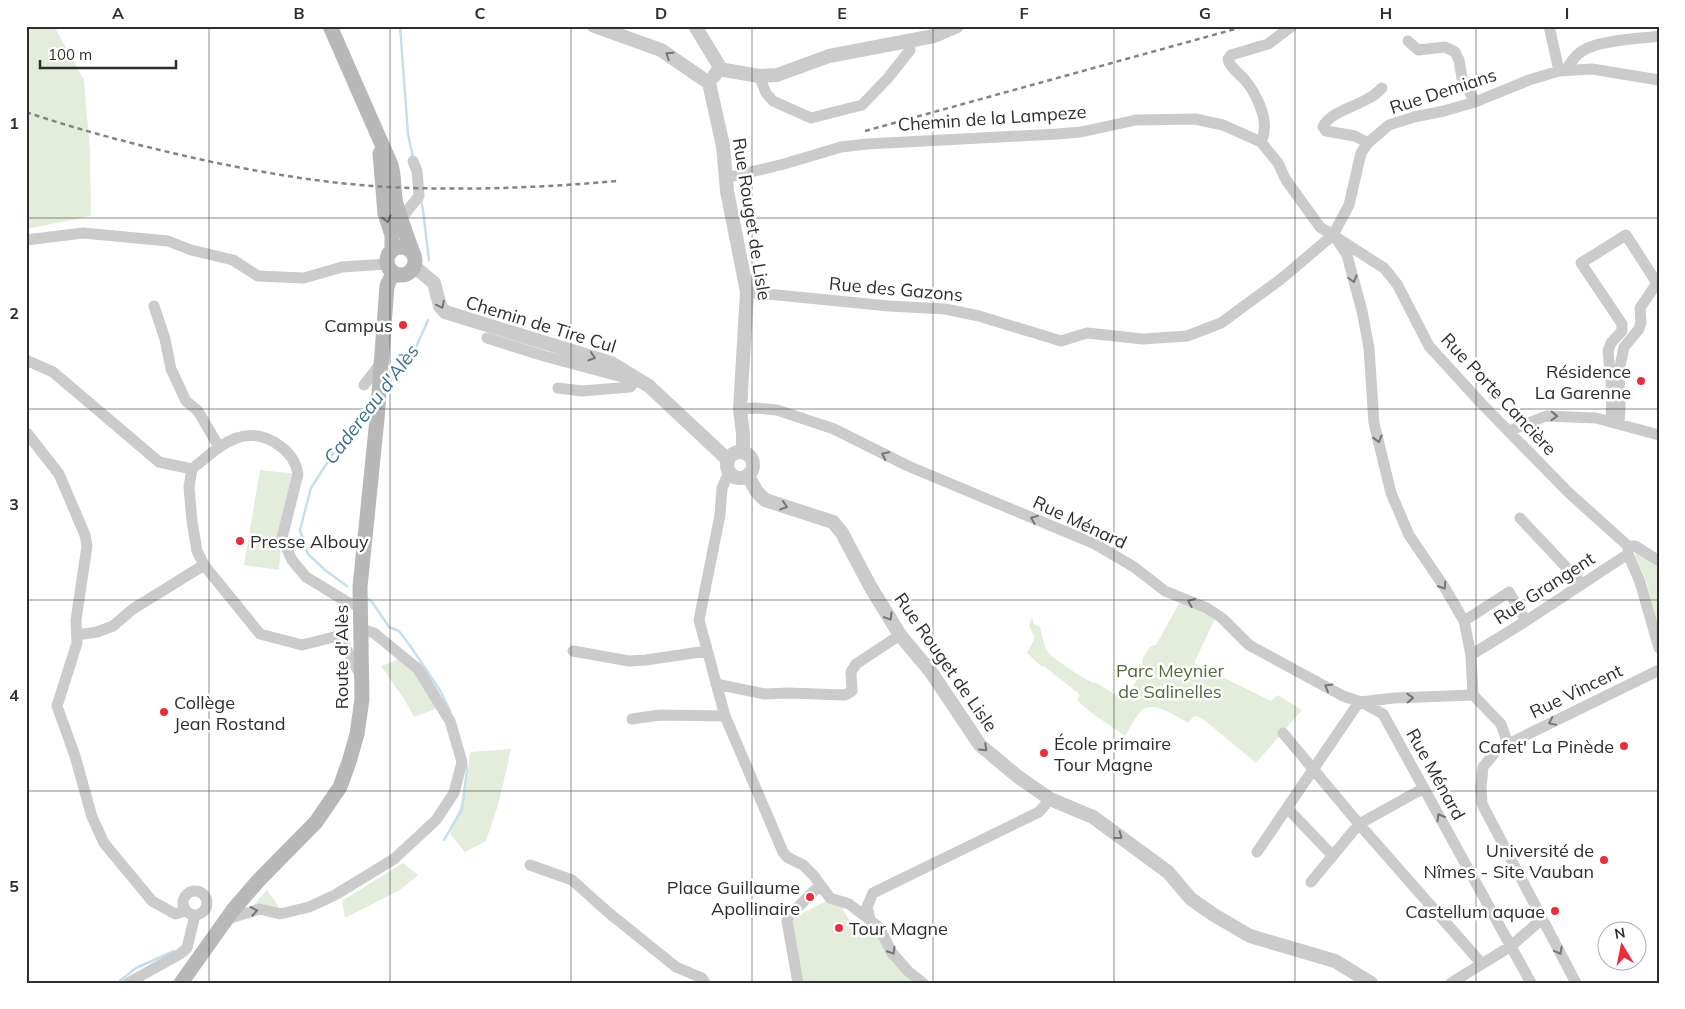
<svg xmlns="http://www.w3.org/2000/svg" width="1685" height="1009" font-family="Mulish,sans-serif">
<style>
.green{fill:#e4ecdc}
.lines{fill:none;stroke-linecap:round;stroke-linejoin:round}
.stream{stroke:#c7deec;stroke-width:2.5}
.minor{stroke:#cbcbcb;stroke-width:11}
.tertiary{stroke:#cbcbcb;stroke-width:14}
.secondary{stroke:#b8b8b8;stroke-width:15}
.rail{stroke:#838383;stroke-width:2.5;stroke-dasharray:5 4;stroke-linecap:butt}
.tertiary-bridge{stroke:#cbcbcb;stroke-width:14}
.oneway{stroke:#757575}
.oneway2{stroke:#6c6c6c}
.grid{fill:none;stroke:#2e2e2e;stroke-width:1;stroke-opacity:0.55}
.poi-dot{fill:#e92d3a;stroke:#fff;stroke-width:2}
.labels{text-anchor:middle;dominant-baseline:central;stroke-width:5;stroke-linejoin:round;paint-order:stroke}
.street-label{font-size:18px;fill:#2e2e2e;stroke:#fff}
.poi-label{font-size:18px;fill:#2e2e2e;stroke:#fff;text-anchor:end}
.park-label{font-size:18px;fill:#516b3b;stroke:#fff}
.water-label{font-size:19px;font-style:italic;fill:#3b7092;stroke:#fff}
.neatline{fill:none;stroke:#2e2e2e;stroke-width:2}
.grid-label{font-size:16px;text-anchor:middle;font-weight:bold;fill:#2e2e2e}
</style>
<rect width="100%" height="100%" fill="#fff"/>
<!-- green -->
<path class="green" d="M 26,26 L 54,26 L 84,80 L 90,152 L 91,216 L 26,229 Z
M 260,470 L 298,474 L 282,538 L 279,570 L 244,565 Z
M 1636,553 L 1659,568 L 1659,633 L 1647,583 L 1635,555 Z
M 1181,600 L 1216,617 L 1194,663 L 1271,701 L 1278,695 L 1302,710 L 1256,763 L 1202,718 L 1194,716 L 1188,723 C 1177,717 1151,698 1140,712 C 1134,719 1130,728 1125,736 L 1089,711 L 1077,700 L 1080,696 L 1078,693 L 1044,666 L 1042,667 L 1027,653 L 1035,638 L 1029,626 L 1032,617 L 1034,624 L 1040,627 L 1046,650 L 1051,656 L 1074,672 L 1091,682 L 1097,683 L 1125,701 L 1143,668 C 1141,658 1145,654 1151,646 L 1156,645 Z
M 403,658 L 428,687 L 438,708 L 414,717 L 404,699 L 381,666 Z
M 511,749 L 499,802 L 486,841 L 465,852 L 450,834 L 466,791 L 470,752 Z
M 403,863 L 418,875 L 400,890 L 345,918 L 342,901 Z
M 267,890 L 282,911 L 249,910 Z
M 826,901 L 841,906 L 855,930 L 867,924 L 877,929 L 918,983 L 803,983 L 790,920 Z"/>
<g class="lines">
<!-- stream -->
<path class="stream" d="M 400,26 L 408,134 L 413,158
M 421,200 L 423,210 L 429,260
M 386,385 L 413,354 L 428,320
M 347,586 L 325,570 L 308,554 L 300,530 L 311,488 L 350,427 L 372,400
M 365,597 L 372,602 L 389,627 L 399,631 L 411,647 L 441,692 L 450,711
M 444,840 L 462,809 L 467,770 L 466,764
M 117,983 L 136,968 L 174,951"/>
<!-- minor -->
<path class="minor" d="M 1292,26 L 1268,44 L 1231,55 L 1228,59 C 1230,68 1239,73 1245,80 C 1255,92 1267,116 1264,131 C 1264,135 1262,139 1261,142 L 1278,163 L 1286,180 L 1320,227 L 1384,268 L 1397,284 L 1429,346 L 1481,403 L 1568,492 L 1628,546 L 1635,546 L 1659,561
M 1549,26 L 1559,71
M 1408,41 L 1418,50 L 1445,47 L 1455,52 L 1459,60 L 1462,78 L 1475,102
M 1566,70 C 1571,62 1576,54 1584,50 C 1601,40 1639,39 1659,36
M 759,76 L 766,93 L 773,101 L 811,118 L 862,105 L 888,78 L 910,50 L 909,42
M 1368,143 L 1355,136 L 1326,131 L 1323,127 C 1328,113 1357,106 1369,98 C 1374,96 1378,92 1382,88
M 726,178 L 784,164 L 841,147 L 867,144 L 1057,134 L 1081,132 L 1136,120 L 1195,119 L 1223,125 L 1261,142
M 401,219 L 419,196 L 417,171 L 413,161
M 1336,238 L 1347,255 L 1362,311 L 1369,348 L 1374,423 L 1391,493 L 1409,535 L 1445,588 L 1464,621 L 1471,655 L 1473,695 L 1501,724 L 1508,744
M 26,240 L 83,233 L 168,241 L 191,250 L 233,260 L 258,276 L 304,278 L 342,267 L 387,264
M 747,292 L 889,306 L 945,309 L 979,316 L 1061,341 L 1087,333 L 1143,339 L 1187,336 L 1221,323 L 1281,279 L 1333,235 L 1349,205 L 1361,153 L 1368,143 L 1389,125 L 1414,117 L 1444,111 L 1475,102 L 1529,80 L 1559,71 L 1592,69 L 1659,80
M 154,306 L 165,339 L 171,369 L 186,401 L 198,411 L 219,447
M 487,338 L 544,356 L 626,378 L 633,378
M 26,360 L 53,372 L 159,462 L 192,469 L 189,487 L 192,521 L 197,551 L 204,565 L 260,634 L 302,645 L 334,637 L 341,639 L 361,676
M 364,385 L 380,364
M 558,388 L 582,391 L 630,387 L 638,378
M 740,409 L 755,408 L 777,410 L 834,429 L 908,466 L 1095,544 L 1134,567 L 1165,591 L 1207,608 L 1222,618 L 1249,645 L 1343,696 L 1361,702 L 1383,714 L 1531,983
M 1611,422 L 1612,392 L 1608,351 L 1611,343 L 1622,331 L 1622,324 L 1581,263 L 1626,235 L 1657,283 L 1640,308 L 1641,322 L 1639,329 L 1624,347 L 1619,371 L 1620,407 L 1619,424
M 1509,431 L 1546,416 L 1596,418 L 1659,435
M 27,433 L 59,474 L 85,535 L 87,546 L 76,620 L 77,643 L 57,706 L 75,756 L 92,817 L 104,843 L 152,901 L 175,914 L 186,911
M 192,469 C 219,447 245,420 280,446 C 290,453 296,462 298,474 L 282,538 L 292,560 L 306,577 L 349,603 L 360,605
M 730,475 L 726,479 L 722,488 L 720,515 L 699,620 L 725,716 L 783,852 L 787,857 L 803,865 L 814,876 L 830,898 L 849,904 L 879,927 L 892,953 L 908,971 L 923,983
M 1520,518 L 1582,584
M 1628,554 L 1640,582 L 1659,648
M 1464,621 L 1509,592 L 1526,621
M 77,635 L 97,632 L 113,626 L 133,609 L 204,565
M 573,651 L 629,661 L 646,660 L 707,651
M 1471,655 L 1526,621 L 1628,554 L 1628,546
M 716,684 L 765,694 L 788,693 L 845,695 L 852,691 L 851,672 L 856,664 L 900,635
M 1361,702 L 1394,698 L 1473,695
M 632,719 L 660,715 L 725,716
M 1283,733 L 1359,824 L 1482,964
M 1287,808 L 1333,856
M 1257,852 L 1359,702
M 530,865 L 572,880 L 609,913 L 676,967 L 702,978 L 705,983
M 1311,882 L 1359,824 L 1424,788
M183 903a12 12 0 1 1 24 0a12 12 0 1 1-24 0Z
M 227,919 L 260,909 L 280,914 L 309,907 L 335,895 L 394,859 L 436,820 L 454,793 L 462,762 L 450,721 L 418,669 L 374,633 L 361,629
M 870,919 L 867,907 L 873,893 L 1039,812 L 1050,799
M 128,983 L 180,954 L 187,948 L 195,915
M 798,983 L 787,921 L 788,917 L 820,885
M 1451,983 L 1511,946 L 1542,919
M 1576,983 L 1482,804 L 1481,788 L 1483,767 L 1498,749 L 1659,670"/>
<!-- tertiary -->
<path class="tertiary" d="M 594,26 L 661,50 L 709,83
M 695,26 L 718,64 L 719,69 L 714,76
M 719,69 L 759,76 L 777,75 L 829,56 L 934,36 L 957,26
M 709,83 L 723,146
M 727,191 L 747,292 L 740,409 L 743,434 L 743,452
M 415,267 L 434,283 L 440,306 L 445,312 L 611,363 L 649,386 L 728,460
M727 465a13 13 0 1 1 26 0a13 13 0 1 1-26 0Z
M 748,476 L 757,492 L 765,500 L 833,522 L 842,533 L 870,586 L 900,635 L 931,672 L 980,745 L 1017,776 L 1050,799 L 1093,817 L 1168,872 L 1191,899 L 1214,915 L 1250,936 L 1335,961 L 1371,983"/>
<!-- secondary -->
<path class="secondary" d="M 330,26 L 391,165 C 395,178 393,191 396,204 C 401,220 407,237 413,253
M 380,153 L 385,214 L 392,235 L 392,250
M387 261a14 14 0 1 1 28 0a14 14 0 1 1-28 0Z
M 181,983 L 233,910 L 258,881 L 316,822 L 340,787 L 349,762 L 357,734 L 362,699 L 360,587 L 377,419 L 387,286 L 393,273"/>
<!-- rail -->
<path class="rail" d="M 26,112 C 82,131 137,145 194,158 C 266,174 339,186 412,188 C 481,190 549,187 617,181
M 865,131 L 1246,26"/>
<!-- tertiary-bridge -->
<path class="tertiary-bridge" d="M 723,146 L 727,191"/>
</g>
<!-- one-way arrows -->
<defs><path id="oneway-chevron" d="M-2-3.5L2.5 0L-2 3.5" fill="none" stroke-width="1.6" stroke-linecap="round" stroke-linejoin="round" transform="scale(1.25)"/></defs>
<g class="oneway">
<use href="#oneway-chevron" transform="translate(669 55) rotate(-146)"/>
<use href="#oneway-chevron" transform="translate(1353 279) rotate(74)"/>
<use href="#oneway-chevron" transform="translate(441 305) rotate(64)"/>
<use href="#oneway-chevron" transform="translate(592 357) rotate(18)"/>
<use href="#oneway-chevron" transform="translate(1554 416) rotate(2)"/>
<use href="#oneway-chevron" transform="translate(1378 439) rotate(76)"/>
<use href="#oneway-chevron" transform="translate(885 455) rotate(-154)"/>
<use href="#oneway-chevron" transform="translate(784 506) rotate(18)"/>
<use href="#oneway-chevron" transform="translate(1034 519) rotate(-158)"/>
<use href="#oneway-chevron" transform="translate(1443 586) rotate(57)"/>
<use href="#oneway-chevron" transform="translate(1191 602) rotate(-157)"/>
<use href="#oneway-chevron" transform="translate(889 617) rotate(59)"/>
<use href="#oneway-chevron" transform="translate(1328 687) rotate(-150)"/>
<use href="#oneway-chevron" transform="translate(1410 698) rotate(-2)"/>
<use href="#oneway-chevron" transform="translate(1552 722) rotate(154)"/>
<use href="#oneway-chevron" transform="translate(984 748) rotate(44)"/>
<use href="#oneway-chevron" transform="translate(1440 817) rotate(-119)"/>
<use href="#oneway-chevron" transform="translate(1119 836) rotate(36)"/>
<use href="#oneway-chevron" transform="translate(254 911) rotate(-10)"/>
<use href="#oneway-chevron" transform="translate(892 951) rotate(58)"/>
<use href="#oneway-chevron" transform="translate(1559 951) rotate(62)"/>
</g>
<use class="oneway2" href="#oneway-chevron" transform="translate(387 219) rotate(74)"/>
<!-- grid -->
<path class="grid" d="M 209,26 L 209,983M 390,26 L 390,983M 571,26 L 571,983M 752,26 L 752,983M 933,26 L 933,983M 1114,26 L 1114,983M 1295,26 L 1295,983M 1476,26 L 1476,983M 26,218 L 1659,218M 26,409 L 1659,409M 26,600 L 1659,600M 26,791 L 1659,791"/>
<!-- markers -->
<g class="poi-dot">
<circle cx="403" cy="325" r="5"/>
<circle cx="1641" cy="381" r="5"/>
<circle cx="240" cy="541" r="5"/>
<circle cx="164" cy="712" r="5"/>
<circle cx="1624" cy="746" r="5"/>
<circle cx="1044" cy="753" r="5"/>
<circle cx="1604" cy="860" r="5"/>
<circle cx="810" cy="897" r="5"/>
<circle cx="1555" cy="911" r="5"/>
<circle cx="839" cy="928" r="5"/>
</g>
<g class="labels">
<!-- street labels -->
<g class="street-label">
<text transform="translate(1443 91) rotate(-18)">Rue Demians</text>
<text transform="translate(992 118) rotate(-4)">Chemin de la Lampeze</text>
<text transform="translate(752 219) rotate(81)">Rue Rouget de Lisle</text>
<text transform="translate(896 289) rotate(5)">Rue des Gazons</text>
<text transform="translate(541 324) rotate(17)">Chemin de Tire Cul</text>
<text transform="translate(1499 394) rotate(47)">Rue Porte Cancière</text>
<text transform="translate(1080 522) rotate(25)">Rue Ménard</text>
<text transform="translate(1544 588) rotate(-33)">Rue Grangent</text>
<text transform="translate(341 657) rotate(-90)">Route d'Alès</text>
<text transform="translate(946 662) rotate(55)">Rue Rouget de Lisle</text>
<text transform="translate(1576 691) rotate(-26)">Rue Vincent</text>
<text transform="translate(1436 774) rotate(61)">Rue Ménard</text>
</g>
<!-- poi labels -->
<g class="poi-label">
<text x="393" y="325">Campus</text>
<text x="1631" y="371">Résidence<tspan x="1631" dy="21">La Garenne</tspan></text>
<text x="250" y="541" text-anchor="start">Presse Albouy</text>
<text x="174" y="702" text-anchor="start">Collège<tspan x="174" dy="21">Jean Rostand</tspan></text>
<text x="1054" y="743" text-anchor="start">École primaire<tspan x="1054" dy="21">Tour Magne</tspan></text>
<text x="1614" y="746">Cafet' La Pinède</text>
<text x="1594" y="850">Université de<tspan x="1594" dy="21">Nîmes - Site Vauban</tspan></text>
<text x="800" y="887">Place Guillaume<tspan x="800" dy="21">Apollinaire</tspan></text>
<text x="1545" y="911">Castellum aquae</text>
<text x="849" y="928" text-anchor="start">Tour Magne</text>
</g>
<!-- park labels -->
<g class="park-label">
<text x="1170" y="670">Parc Meynier<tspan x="1170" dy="21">de Salinelles</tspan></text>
</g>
<!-- water labels -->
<g class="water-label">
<text transform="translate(371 404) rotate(-53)">Cadereau d'Alès</text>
</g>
</g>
<!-- border -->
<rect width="1685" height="1009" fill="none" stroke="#ffffff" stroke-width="55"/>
<!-- north arrow -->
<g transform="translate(1622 946) rotate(350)"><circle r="24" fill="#ffffff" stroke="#ababab"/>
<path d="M0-4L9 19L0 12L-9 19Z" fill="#e92d3a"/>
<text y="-8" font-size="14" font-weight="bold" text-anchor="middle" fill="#2e2e2e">N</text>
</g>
<!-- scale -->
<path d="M40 60v8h136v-8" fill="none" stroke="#2e2e2e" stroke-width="2.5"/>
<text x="48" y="60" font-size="15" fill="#2e2e2e" stroke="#ffffff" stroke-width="4" paint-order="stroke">100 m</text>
<rect x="28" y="28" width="1630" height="954" class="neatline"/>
<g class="grid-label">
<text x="118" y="19">A</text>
<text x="299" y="19">B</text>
<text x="480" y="19">C</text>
<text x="661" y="19">D</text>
<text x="842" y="19">E</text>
<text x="1024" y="19">F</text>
<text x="1205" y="19">G</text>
<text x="1386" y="19">H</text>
<text x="1567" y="19">I</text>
<text x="14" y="129">1</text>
<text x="14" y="319">2</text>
<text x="14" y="510">3</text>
<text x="14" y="701">4</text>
<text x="14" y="892">5</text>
</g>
</svg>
